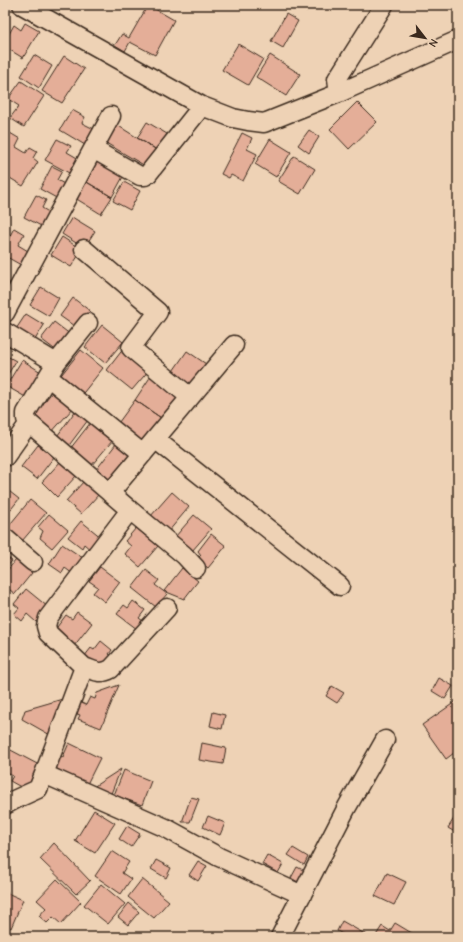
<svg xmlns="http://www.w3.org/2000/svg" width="463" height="942" font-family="'Comic Neue',sans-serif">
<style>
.building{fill:#e4ae98;stroke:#3b2a1e}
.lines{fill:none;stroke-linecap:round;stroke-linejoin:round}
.minor-casing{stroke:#3b2a1e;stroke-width:21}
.minor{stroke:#eed2b5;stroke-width:18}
</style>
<rect width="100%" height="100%" fill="#eed2b5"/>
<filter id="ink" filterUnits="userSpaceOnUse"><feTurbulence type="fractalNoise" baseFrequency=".025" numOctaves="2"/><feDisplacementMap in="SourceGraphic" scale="8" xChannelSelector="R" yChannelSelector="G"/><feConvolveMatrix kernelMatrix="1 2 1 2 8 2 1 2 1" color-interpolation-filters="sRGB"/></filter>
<g filter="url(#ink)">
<!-- building -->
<path class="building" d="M 148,5 L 174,20 L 155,55 L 130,42 L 125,51 L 115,45 L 122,34 L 129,38 Z
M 298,5 L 311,5 L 307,11 Z
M 457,5 L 458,5 L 458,13 L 454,7 Z
M 286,14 L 298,21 L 283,48 L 271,41 Z
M 25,23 L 39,31 L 23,58 L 5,47 L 5,41 L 14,25 L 21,30 Z
M 238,44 L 263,59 L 248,85 L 222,70 Z
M 34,55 L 52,66 L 39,88 L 21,76 Z
M 270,55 L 300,74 L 286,96 L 256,77 Z
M 64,56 L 84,69 L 62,103 L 42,91 Z
M 21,81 L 44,96 L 24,127 L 10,118 L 19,106 L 8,99 Z
M 357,102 L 377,122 L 349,149 L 330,129 Z
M 72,110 L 85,117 L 82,123 L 94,129 L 85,145 L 60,130 Z
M 147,122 L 167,134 L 157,150 L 137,138 Z
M 117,125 L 157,150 L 147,167 L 106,143 Z
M 309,130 L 319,137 L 309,153 L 298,145 Z
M 10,133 L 20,139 L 16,147 L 26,153 L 30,147 L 37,151 L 33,158 L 38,162 L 23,186 L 5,175 L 5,141 Z
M 242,133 L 252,138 L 247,149 L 257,154 L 243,181 L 231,175 L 229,178 L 221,174 Z
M 57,139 L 71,146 L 67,152 L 79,159 L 71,174 L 45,160 Z
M 270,139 L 291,152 L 276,177 L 255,164 Z
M 294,156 L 315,169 L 300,194 L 278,181 Z
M 99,158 L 125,173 L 112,197 L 85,181 Z
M 52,166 L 62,171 L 57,180 L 68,186 L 60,200 L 40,189 Z
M 85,181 L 112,197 L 101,214 L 75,198 Z
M 124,182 L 140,191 L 130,210 L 113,201 Z
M 36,195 L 46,200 L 42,208 L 52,214 L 45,228 L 24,217 Z
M 72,217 L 95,231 L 84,248 L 62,234 Z
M 14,228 L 24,234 L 18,245 L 28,251 L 21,265 L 5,256 L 5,245 Z
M 62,237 L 82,250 L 71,267 L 51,255 Z
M 5,281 L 13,285 L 5,299 Z
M 41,287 L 59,298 L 49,316 L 30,305 Z
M 73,298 L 90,311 L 77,328 L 60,316 Z
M 26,314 L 44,325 L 33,343 L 14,332 Z
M 54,322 L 71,335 L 58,352 L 41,339 Z
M 102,325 L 123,342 L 105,363 L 85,347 Z
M 124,348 L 150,369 L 132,390 L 107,370 Z
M 81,350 L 103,368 L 80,397 L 58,379 Z
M 187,351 L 209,366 L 193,389 L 171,374 Z
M 5,355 L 16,361 L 5,379 Z
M 22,360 L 44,374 L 29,399 L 6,386 Z
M 153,373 L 183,394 L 164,420 L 135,400 Z
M 54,390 L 74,407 L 50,434 L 31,418 Z
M 135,400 L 164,420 L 145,446 L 116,426 Z
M 76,410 L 88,420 L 67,448 L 55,439 Z
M 91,422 L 113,440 L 91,466 L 70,449 Z
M 116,444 L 133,457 L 113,483 L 96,470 Z
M 38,445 L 54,457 L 37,479 L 21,467 Z
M 61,461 L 77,475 L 57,497 L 42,482 Z
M 84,481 L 99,494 L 81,514 L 66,501 Z
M 5,488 L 19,499 L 5,517 Z
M 172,492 L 189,507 L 168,532 L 150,517 Z
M 30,500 L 46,513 L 22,541 L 7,528 Z
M 49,514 L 68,530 L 52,548 L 40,538 L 43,531 L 38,527 Z
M 194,515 L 211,529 L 192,551 L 175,537 Z
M 81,521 L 102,538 L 92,551 L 84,544 L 82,548 L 68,537 Z
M 136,528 L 158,546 L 140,567 L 125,554 L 131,546 L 125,541 Z
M 211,534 L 226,546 L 208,568 L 197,559 L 201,555 L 198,551 Z
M 62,544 L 83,558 L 73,574 L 65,568 L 62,573 L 49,564 Z
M 5,556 L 12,561 L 5,569 Z
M 16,560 L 32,573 L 15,594 L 5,586 L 5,573 Z
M 100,567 L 120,582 L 105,602 L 93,593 L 98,587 L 89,581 Z
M 182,568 L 198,581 L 184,599 L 164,591 Z
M 146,570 L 159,580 L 155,585 L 167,594 L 156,607 L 132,588 Z
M 26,589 L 48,607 L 36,622 L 27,614 L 22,621 L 14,614 L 19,608 L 14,604 Z
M 133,601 L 145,610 L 139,618 L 143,621 L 137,629 L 117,614 L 124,605 L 128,608 Z
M 77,612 L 92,623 L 74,646 L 54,631 L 66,615 L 72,619 Z
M 101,641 L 112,650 L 109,654 L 114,658 L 104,672 L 84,657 L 91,648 L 94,650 Z
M 439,678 L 453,686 L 445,699 L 432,691 Z
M 119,685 L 101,728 L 78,719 L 80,715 L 73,712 L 77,701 L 86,705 L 90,697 L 95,699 L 97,693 Z
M 332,686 L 344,693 L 337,703 L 326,696 Z
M 66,698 L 52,736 L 22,719 L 25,710 Z
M 458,700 L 458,750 L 446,759 L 422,725 Z
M 213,712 L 225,715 L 222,729 L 210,726 Z
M 69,743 L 100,758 L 87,784 L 55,768 L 61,756 L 63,757 Z
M 202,743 L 226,748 L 223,764 L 199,760 Z
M 5,747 L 41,766 L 28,791 L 10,781 L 13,776 L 5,772 Z
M 121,769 L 110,796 L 90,789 Z
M 124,770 L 151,781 L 142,805 L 114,795 Z
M 191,797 L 199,799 L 190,822 L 182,822 Z
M 94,810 L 115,823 L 95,853 L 75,841 Z
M 458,812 L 458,834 L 448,828 Z
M 208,816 L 225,823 L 220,835 L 203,827 Z
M 127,826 L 140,834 L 131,847 L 119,839 Z
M 54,843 L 90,881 L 76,894 L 40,859 Z
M 293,848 L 308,857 L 304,865 L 288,855 Z
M 112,851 L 129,862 L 122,873 L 131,879 L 121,894 L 95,876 Z
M 267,855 L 283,864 L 278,873 L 262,864 Z
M 156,860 L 171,868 L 166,878 L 151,869 Z
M 198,861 L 207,866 L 198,881 L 189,875 Z
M 297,867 L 305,871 L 298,882 L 291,878 Z
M 387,873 L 406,882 L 394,905 L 375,896 Z
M 57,879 L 81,902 L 61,924 L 53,917 L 47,923 L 39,916 L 46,908 L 37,900 Z
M 142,879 L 169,901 L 154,918 L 128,897 Z
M 101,884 L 125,904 L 108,924 L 84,905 Z
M 5,892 L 23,900 L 11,928 L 5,925 Z
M 129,903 L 139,912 L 128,925 L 118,917 Z
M 342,921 L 370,937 L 348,937 L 337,931 Z
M 395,923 L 410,932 L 407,937 L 375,937 L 382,926 L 390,931 Z
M 410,932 L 419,937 L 407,937 Z"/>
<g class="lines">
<defs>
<path id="minor" d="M 22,5 L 202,106 L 233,118 L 248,121 L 264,123 L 339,93 L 458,40
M 339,93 L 337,79 L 339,76 L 384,5
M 93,149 L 111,116
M 84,249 L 158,312 L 131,348 L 190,397
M 5,313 L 93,149 L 140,176 L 145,176 L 148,174 L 202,106
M 5,332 L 56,363 L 26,413 L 26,419 L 29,423 L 130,510 L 48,618 L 46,626 L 48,633 L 84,667 L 44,774
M 56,363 L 88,323
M 48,377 L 143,454
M 155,439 L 340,586
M 5,457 L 29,423
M 110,493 L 234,345
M 130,510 L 184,555 L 196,568
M 5,538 L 33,562
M 84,667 C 96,671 100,675 111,669 L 167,608
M 5,805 L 16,799 L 38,789 L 44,774 L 166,828 L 219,857 L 302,895
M 280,937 L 347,807 L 385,740"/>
</defs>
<!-- minor casing -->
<use href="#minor" class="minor-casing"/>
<!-- minor -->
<use href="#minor" class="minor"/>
</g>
</g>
<!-- margin -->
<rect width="463" height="942" fill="none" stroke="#eed2b5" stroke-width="20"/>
<rect x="10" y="10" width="443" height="922" fill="none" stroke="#3b2a1e" stroke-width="1.5" filter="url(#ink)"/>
<!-- north arrow -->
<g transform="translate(425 38) rotate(121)" stroke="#eed2b5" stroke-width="3" paint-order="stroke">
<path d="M0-3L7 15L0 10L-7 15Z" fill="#3b2a1e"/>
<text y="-6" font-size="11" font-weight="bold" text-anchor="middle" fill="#3b2a1e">N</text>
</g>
</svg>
